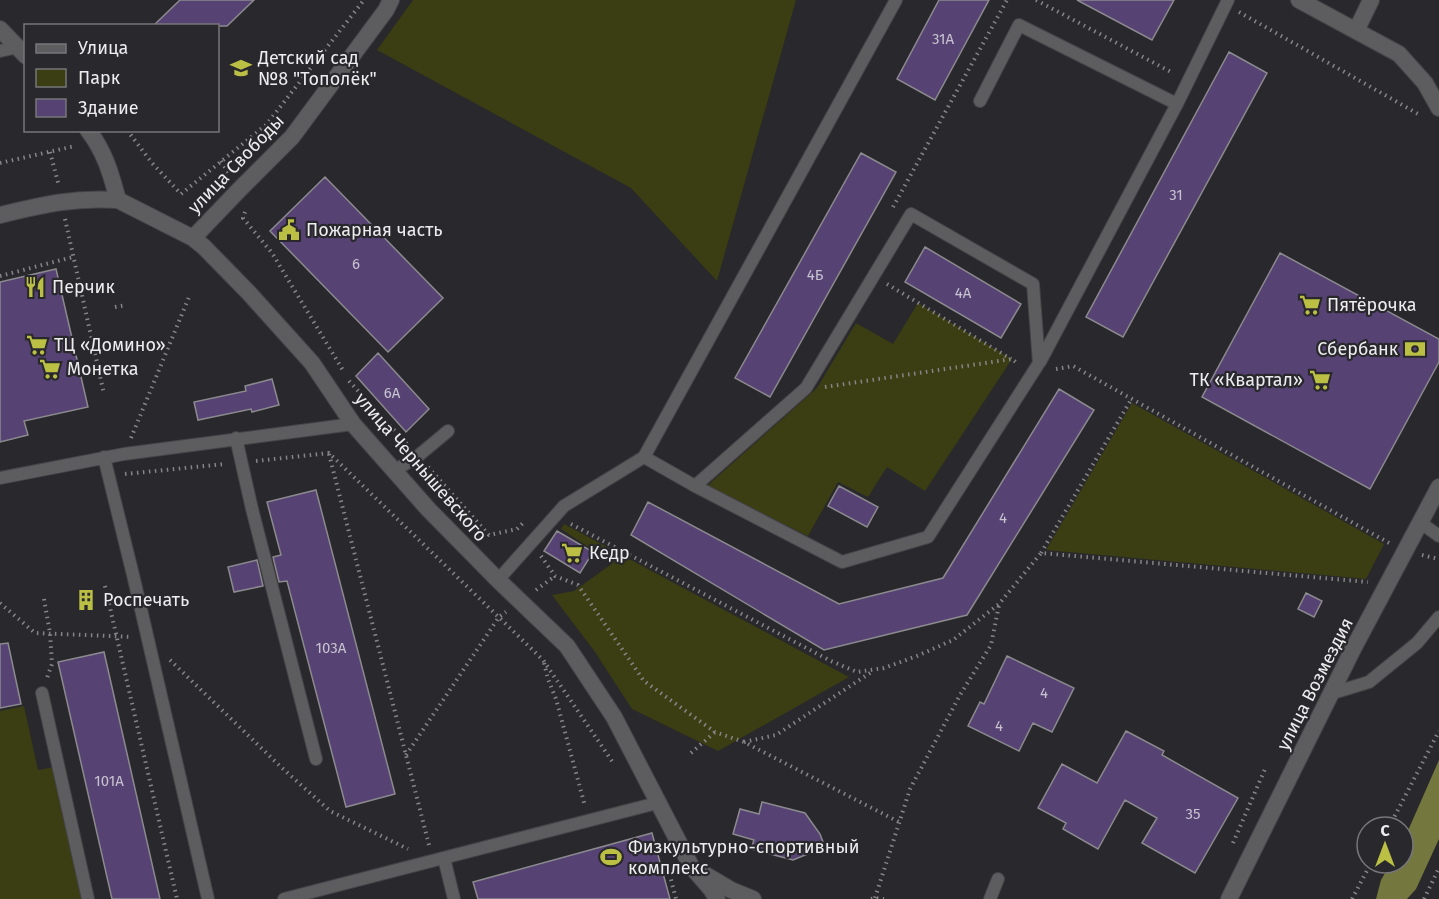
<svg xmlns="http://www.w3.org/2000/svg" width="1439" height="899" font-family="'Fira Sans',sans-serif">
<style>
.green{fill:#3b3d12}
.water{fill:#74773e}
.building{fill:#564373;stroke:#8b8a8e;stroke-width:1.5}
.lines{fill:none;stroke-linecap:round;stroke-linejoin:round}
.service-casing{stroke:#444347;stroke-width:14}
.minor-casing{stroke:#444347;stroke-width:18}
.path{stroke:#868588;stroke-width:4;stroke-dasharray:1.5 4.5;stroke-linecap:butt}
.service{stroke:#5d5c5e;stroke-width:12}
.minor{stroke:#5d5c5e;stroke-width:16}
.labels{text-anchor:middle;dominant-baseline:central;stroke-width:4.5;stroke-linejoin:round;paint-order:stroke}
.number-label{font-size:15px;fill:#c7c2d0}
.poi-label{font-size:18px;fill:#edecef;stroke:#29282c;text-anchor:start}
.street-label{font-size:18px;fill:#edecef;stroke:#29282c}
</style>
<rect width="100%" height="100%" fill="#29282c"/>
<!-- green -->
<path class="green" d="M 413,0 L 796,0 L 717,281 L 631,188 L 377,50 Z
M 918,303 L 1012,359 L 925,491 L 887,467 L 868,497 L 838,482 L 808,536 L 707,486 L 817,388 L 856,323 L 893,344 Z
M 1132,403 L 1384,544 L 1366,579 L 1046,550 Z
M 564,524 L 849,677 L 718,751 L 632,709 L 595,652 L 552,595 L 574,591 L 613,563 L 561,529 Z
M 24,706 L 38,770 L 55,767 L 84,899 L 0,899 L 0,711 Z"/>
<!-- water -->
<path class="water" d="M 1439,760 L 1439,839 L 1416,889 L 1407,899 L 1376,899 L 1381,880 L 1391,863 L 1403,863 L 1403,842 Z"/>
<!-- building -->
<path class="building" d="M 180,0 L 254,0 L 227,26 L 153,26 Z
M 939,0 L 989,0 L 935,100 L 897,79 Z
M 1077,0 L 1174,0 L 1152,40 Z
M 1229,52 L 1267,73 L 1123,337 L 1086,317 Z
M 861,153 L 896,172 L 770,397 L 735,378 Z
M 325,177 L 443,298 L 388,352 L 270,231 Z
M 925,247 L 1021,304 L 1001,338 L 905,282 Z
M 1280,253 L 1439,339 L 1439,362 L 1370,489 L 1202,397 Z
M 56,269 L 88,407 L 24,421 L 28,435 L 0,442 L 0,282 Z
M 378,353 L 429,409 L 406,432 L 356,376 Z
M 272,379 L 279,405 L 252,412 L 251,409 L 198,420 L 194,402 L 246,391 L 245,386 Z
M 1059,389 L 1094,410 L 967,615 L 824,650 L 631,535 L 648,502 L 839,604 L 943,578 Z
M 839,486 L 878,507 L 867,527 L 828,506 Z
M 316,490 L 395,794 L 346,807 L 287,581 L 279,582 L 273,557 L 281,555 L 267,502 Z
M 557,531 L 593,552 L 580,573 L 544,551 Z
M 257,560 L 263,586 L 234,592 L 228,567 Z
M 1306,593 L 1322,601 L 1314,617 L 1298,609 Z
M 8,643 L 21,704 L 0,708 L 0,644 Z
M 104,652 L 160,899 L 112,899 L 58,662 Z
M 1007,656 L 1074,688 L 1052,732 L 1033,723 L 1019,751 L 968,726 L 980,702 L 984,704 Z
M 1126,731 L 1164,751 L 1162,755 L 1238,798 L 1195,873 L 1142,843 L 1157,818 L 1125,800 L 1098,849 L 1063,829 L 1066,823 L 1038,808 L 1062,764 L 1097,783 Z
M 762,802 L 805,813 L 820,834 L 823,842 L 818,850 L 793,860 L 751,849 L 754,840 L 733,834 L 740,809 L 759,814 Z
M 652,833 L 670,899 L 478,899 L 473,882 Z"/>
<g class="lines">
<defs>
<path id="service" d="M 0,51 L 18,47
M 980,101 L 1019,25 L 1177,104
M 1040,362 L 1177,104 L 1228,0
M 236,438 L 252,509 L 316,759
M 104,457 L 134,579 L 208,899
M 644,457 L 896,0
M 394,471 L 418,456 L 448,431
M 0,478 L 124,454 L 353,424
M 1421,523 L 1439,536
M 498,580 L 564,506 L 644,457 L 695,486 L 806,388 L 911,214 L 1033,284 L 1039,363 L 928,537 L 842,562 L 695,486
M 42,693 L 88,899
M 1333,693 L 1369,682 L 1417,643 L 1439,617
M 444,858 L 454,899
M 284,899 L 657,803
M 990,899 L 998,879"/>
<path id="minor" d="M 1299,0 L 1399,54 L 1425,83 L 1439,108
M 0,29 L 26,56
M 1356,31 L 1371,0
M 88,130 C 105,152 111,174 118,200 L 193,238 L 204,247 L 249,293 L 312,363 L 353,424 L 429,510 L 498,580 L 567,646 L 614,717 L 691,866 L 711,889 L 717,899
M 0,215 C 42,205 74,197 118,200
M 193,238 L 239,190 L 292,137 L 386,10 L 391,0
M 704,874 L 731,890 L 753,899
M 1229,899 L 1353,649 L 1439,487"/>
</defs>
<!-- service casing -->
<use href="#service" class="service-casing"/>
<!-- minor casing -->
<use href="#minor" class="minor-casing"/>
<!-- path -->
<path class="path" d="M 1036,0 L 1173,73
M 1239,12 L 1420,115
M 127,130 L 152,163 L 181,194 L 266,125 L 364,0
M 50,152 L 59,186
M 221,161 L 230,175
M 0,163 L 75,146
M 893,207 L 1007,0
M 245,212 L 243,218 L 272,253 L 344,372
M 65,219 L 104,394
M 0,276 L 73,257
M 887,284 L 1011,359
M 115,307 L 126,305
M 1056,369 L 1073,366 L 1389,543
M 349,381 L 407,444
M 825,387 L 1012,359 L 1018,364
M 131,438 L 189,297
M 329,454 L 429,845
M 256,461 L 329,453 L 543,660 L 614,764
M 428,467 L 489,535 L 517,529 L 525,521
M 125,474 L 225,464
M 571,524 L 831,661 L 857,672 L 884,668 L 917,656 L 953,640 L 999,604 L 1041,553 L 1368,582
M 1041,553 L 1132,398
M 1422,555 L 1439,559
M 541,556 L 555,576 L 578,585 L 644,681 L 715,732 L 744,742 L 899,822
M 105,586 L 177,899
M 536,590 L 555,576
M 44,599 L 50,633 L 52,664 L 47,678
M 0,603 L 35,633 L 132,637
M 170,660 L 282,768 L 330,811 L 408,849
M 544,663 L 548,679 L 556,699 L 585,806
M 744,742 L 776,735 L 873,671
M 691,753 L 715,732
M 406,755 L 499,617 L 506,612
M 1389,827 L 1439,731
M 1233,843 L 1265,769
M 668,868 L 676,899
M 875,898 L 910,789 L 960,695 L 991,645 L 999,605
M 871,899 L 875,898 L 884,899
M 1352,899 L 1371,863
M 1424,899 L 1439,868"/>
<!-- service -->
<use href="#service" class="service"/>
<!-- minor -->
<use href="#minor" class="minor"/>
</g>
<!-- icons -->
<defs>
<symbol id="school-bare" viewBox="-9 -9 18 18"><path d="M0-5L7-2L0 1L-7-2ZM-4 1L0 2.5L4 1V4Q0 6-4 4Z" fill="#bbc045" stroke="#29282c" stroke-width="2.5" paint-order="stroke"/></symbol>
<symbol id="civic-bare" viewBox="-9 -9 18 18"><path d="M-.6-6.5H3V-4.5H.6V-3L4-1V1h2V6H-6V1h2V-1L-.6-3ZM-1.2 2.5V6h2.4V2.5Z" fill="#bbc045" stroke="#29282c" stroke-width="2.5" paint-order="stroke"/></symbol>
<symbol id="restaurant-bare" viewBox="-9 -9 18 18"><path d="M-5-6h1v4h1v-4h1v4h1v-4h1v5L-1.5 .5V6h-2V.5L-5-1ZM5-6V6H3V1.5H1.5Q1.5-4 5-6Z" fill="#bbc045" stroke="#29282c" stroke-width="2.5" paint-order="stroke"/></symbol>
<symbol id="supermarket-bare" viewBox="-9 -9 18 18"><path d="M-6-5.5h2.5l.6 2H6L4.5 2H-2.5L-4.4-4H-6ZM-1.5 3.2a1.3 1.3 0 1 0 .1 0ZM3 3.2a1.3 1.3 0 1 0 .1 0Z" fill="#bbc045" stroke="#29282c" stroke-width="2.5" paint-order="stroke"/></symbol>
<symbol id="bank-bare" viewBox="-9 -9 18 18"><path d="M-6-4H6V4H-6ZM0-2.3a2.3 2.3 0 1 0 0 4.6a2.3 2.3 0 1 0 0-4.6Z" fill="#bbc045" stroke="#29282c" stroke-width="2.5" paint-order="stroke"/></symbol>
<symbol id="building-bare" viewBox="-9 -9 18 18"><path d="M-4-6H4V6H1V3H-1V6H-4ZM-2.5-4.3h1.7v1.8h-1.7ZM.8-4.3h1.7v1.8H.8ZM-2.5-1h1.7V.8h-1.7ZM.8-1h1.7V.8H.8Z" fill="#bbc045" stroke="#29282c" stroke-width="2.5" paint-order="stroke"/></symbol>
<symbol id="stadium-bare" viewBox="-9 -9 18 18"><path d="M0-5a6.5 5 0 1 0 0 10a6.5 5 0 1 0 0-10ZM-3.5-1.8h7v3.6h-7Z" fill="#bbc045" stroke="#29282c" stroke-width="2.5" paint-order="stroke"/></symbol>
</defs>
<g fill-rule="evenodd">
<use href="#school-bare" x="226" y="53" width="30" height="30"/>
<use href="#civic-bare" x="274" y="215" width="30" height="30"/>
<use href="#restaurant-bare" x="20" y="272" width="30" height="30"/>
<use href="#supermarket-bare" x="1295" y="290" width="30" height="30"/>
<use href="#supermarket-bare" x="22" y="330" width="30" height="30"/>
<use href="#bank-bare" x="1400" y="334" width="30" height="30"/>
<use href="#supermarket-bare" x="35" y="354" width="30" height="30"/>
<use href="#supermarket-bare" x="1305" y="365" width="30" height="30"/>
<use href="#supermarket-bare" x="557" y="538" width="30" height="30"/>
<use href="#building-bare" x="71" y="585" width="30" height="30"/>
<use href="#stadium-bare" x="596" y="842" width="30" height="30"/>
</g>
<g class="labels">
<!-- number labels -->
<g class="number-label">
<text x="943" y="39">31А</text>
<text x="1176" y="195">31</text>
<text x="356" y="264">6</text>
<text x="815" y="275">4Б</text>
<text x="963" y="293">4А</text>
<text x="392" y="393">6А</text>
<text x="1003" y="518">4</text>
<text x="331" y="648">103А</text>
<text x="1044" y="693">4</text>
<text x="999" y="726">4</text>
<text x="109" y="781">101А</text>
<text x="1193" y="814">35</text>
</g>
<!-- poi labels -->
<g class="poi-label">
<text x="258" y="58">Детский сад<tspan x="258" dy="21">№8 "Тополёк"</tspan></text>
<text x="306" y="230">Пожарная часть</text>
<text x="52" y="287">Перчик</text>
<text x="1327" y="305">Пятёрочка</text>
<text x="54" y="345">ТЦ «Домино»</text>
<text x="1398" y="349" text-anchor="end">Сбербанк</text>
<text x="67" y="369">Монетка</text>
<text x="1303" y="380" text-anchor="end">ТК «Квартал»</text>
<text x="589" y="553">Кедр</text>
<text x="103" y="600">Роспечать</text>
<text x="628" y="847">Физкультурно-спортивный<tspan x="628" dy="21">комплекс</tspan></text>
</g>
<!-- street labels -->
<g class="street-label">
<text transform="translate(236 164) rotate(-46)">улица Свободы</text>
<text transform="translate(421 467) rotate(49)">улица Чернышевского</text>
<text transform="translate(1315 684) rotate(-63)">улица Возмездия</text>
</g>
</g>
<!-- legend -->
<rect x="24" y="24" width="195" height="108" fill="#29282c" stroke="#77767a" stroke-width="1.5"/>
<rect x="36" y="44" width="30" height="9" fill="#5d5c5e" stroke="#77767a" stroke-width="1.5"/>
<text x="78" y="54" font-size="18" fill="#edecef">Улица</text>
<rect x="36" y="69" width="30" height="18" fill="#3b3d12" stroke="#77767a" stroke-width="1.5"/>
<text x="78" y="84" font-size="18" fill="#edecef">Парк</text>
<rect x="36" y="99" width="30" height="18" fill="#564373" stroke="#77767a" stroke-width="1.5"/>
<text x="78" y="114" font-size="18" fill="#edecef">Здание</text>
<!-- north arrow -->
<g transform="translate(1385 845)"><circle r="28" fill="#29282c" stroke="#77767a" stroke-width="1.5"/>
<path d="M0-4.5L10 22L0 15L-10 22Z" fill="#bbc045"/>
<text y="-9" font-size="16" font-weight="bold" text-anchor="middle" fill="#edecef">С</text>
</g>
</svg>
